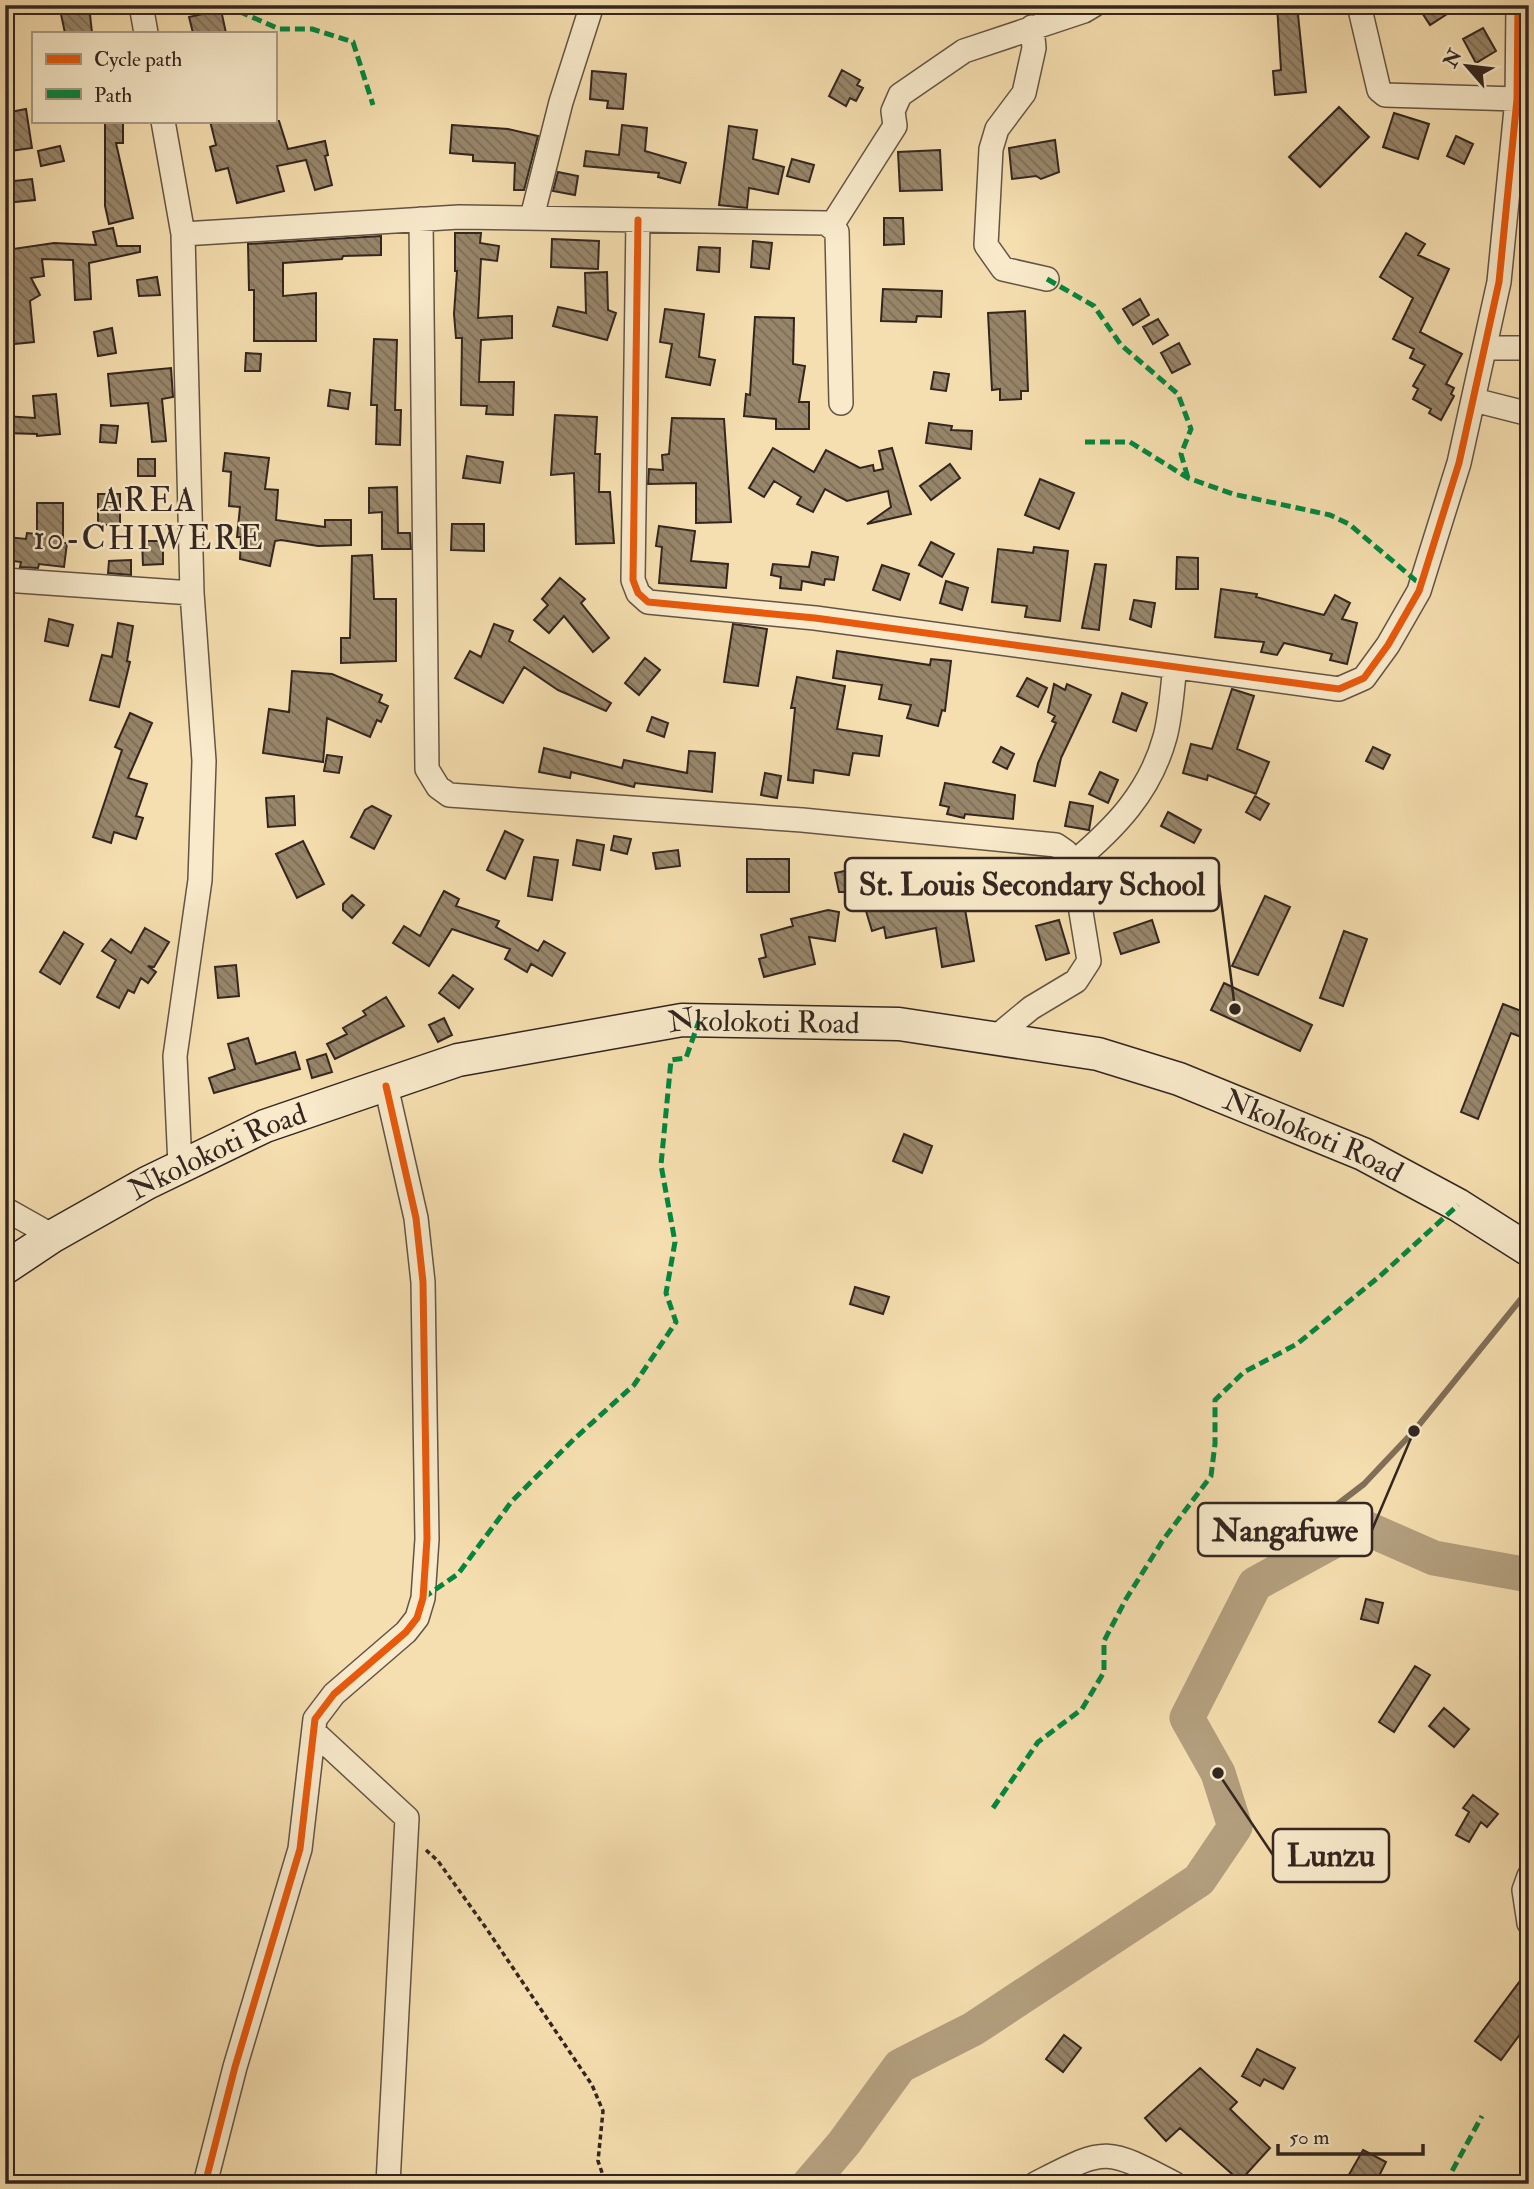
<svg xmlns="http://www.w3.org/2000/svg" width="1534" height="2189" font-family="'IM FELL Double Pica',serif">
<style>
.lines{fill:none;stroke-linecap:round;stroke-linejoin:round}
.stream{stroke:#806f58;stroke-width:6}
.river{stroke:#b39f7e;stroke-width:35}
.building{fill:url(#building-back-hatch);stroke:#332620;stroke-width:2}
.minor-casing{stroke:#645444;stroke-width:26}
.secondary-casing{stroke:#332620;stroke-width:35}
.path{stroke:#332620;stroke-width:3.5;stroke-dasharray:5 3.5;stroke-linecap:butt}
.minor{stroke:#f8eacb;stroke-width:23}
.secondary{stroke:#f8eacb;stroke-width:32}
.quiet{stroke:#00873e;stroke-width:5;stroke-dasharray:10 5;stroke-linecap:butt}
.cycleway-casing{stroke:#f8eacb;stroke-width:11}
.cycleway{stroke:#e8590c;stroke-width:7}
.labels{text-anchor:middle;dominant-baseline:central;stroke-width:5;stroke-linejoin:round;paint-order:stroke}
.street-label{font-size:30px;fill:#332620;stroke:#f8eacb}
.quarter-label{font-size:33px;letter-spacing:2px;fill:#332620;stroke:#f8eacb}
.leader{fill:none;stroke:#332620;stroke-width:2.5}
.callout-dot{fill:#332620;stroke:#f8eacb;stroke-width:2.5}
.callout{fill:#f8eacb;stroke:#332620;stroke-width:2.5}
.callout-label{font-size:32px;text-anchor:middle;font-weight:bold;fill:#332620}
</style>
<defs>
<pattern id="building-back-hatch" width="6" height="6" patternUnits="userSpaceOnUse" patternTransform="scale(1.75)"><rect width="6" height="6" fill="#98866a"/><path d="M-1 5l2 2M0 0l6 6M5-1l2 2" fill="none" stroke="#7d6d57"/></pattern>
</defs>
<rect width="100%" height="100%" fill="#f5deaf"/>
<filter id="stains"><feTurbulence type="fractalNoise" baseFrequency=".00286" numOctaves="4"/><feColorMatrix values="0 0 0 0 .2 0 0 0 0 .09 0 0 0 0 .02 0 0 0 .5 -.17"/></filter>
<radialGradient id="worn" r=".72"><stop offset=".6" stop-color="#630" stop-opacity="0"/><stop offset="1" stop-color="#630" stop-opacity=".3"/></radialGradient>
<g class="lines">
<!-- stream -->
<path class="stream" d="M 1255,1584 L 1313,1523 L 1364,1484 L 1414,1431 L 1529,1289"/>
<!-- river -->
<path class="river" d="M 809,2184 L 844,2143 L 900,2066 L 973,2029 L 1199,1880 L 1235,1827 L 1218,1773 L 1187,1718 L 1255,1584 L 1361,1526 L 1434,1558 L 1529,1575"/>
</g>
<!-- building -->
<path class="building" d="M 59,5 L 89,5 L 92,33 L 65,33 Z
M 1277,5 L 1297,5 L 1306,92 L 1275,95 L 1273,71 L 1281,70 Z
M 1417,5 L 1461,5 L 1430,25 Z
M 221,10 L 226,33 L 193,33 L 189,17 Z
M 1483,28 L 1496,51 L 1476,63 L 1463,39 Z
M 842,70 L 860,80 L 857,85 L 863,88 L 856,101 L 850,98 L 846,106 L 829,96 Z
M 592,71 L 626,74 L 623,109 L 607,108 L 608,101 L 590,99 Z
M 1339,107 L 1369,137 L 1320,187 L 1289,157 Z
M 26,109 L 32,148 L 10,151 L 5,113 Z
M 1394,113 L 1429,124 L 1418,159 L 1383,147 Z
M 105,121 L 123,121 L 123,143 L 116,143 L 133,218 L 109,224 L 105,206 Z
M 210,121 L 279,121 L 288,149 L 325,141 L 328,155 L 325,156 L 332,185 L 315,190 L 306,160 L 277,166 L 284,191 L 237,203 L 228,168 L 216,171 L 210,147 L 216,145 Z
M 452,125 L 508,129 L 538,136 L 524,190 L 514,190 L 515,163 L 473,161 L 473,155 L 450,153 Z
M 622,125 L 647,128 L 645,151 L 686,163 L 680,183 L 658,177 L 659,173 L 584,166 L 586,151 L 619,155 Z
M 729,126 L 757,130 L 753,159 L 784,167 L 778,194 L 749,188 L 747,208 L 719,205 Z
M 1456,136 L 1473,144 L 1464,164 L 1447,156 Z
M 1055,140 L 1059,172 L 1041,179 L 1036,176 L 1012,179 L 1009,148 Z
M 60,146 L 64,161 L 41,166 L 38,151 Z
M 940,150 L 942,190 L 900,191 L 898,152 Z
M 792,159 L 814,165 L 809,182 L 787,176 Z
M 558,172 L 578,176 L 575,195 L 553,191 Z
M 32,179 L 35,200 L 5,203 L 5,182 Z
M 884,218 L 903,218 L 904,244 L 884,245 Z
M 113,228 L 117,246 L 140,246 L 140,252 L 89,263 L 91,299 L 75,300 L 73,260 L 42,259 L 44,276 L 31,278 L 40,295 L 30,301 L 34,342 L 5,345 L 5,288 L 11,288 L 6,250 L 54,243 L 96,245 L 93,232 Z
M 455,233 L 481,233 L 480,243 L 499,246 L 497,261 L 481,259 L 478,318 L 512,316 L 512,338 L 481,340 L 479,382 L 514,382 L 513,415 L 486,414 L 487,406 L 461,405 L 462,338 L 456,338 L 454,314 L 457,271 L 455,271 Z
M 1406,233 L 1425,244 L 1418,255 L 1449,269 L 1420,332 L 1462,354 L 1446,384 L 1454,388 L 1451,394 L 1454,396 L 1441,420 L 1429,413 L 1431,409 L 1413,399 L 1418,389 L 1413,386 L 1425,365 L 1410,358 L 1414,349 L 1393,339 L 1413,298 L 1380,277 Z
M 381,236 L 381,255 L 343,256 L 342,259 L 283,263 L 283,296 L 316,293 L 316,341 L 254,341 L 254,290 L 249,290 L 248,244 Z
M 552,239 L 599,241 L 598,269 L 551,267 Z
M 753,241 L 772,243 L 769,269 L 751,267 Z
M 699,247 L 720,248 L 719,272 L 697,270 Z
M 607,272 L 608,310 L 616,313 L 607,340 L 553,326 L 558,307 L 586,313 L 585,273 Z
M 157,277 L 160,295 L 139,296 L 137,280 Z
M 883,289 L 942,291 L 941,317 L 917,316 L 916,322 L 881,321 Z
M 1140,299 L 1149,315 L 1133,325 L 1123,309 Z
M 665,309 L 704,314 L 699,357 L 715,360 L 710,385 L 666,377 L 672,344 L 660,342 Z
M 1025,311 L 1028,391 L 1021,391 L 1021,399 L 1000,400 L 1000,389 L 992,390 L 988,313 Z
M 755,317 L 794,318 L 793,364 L 805,366 L 799,402 L 809,402 L 809,429 L 776,429 L 776,419 L 744,416 L 746,394 L 750,395 Z
M 1158,319 L 1168,335 L 1153,344 L 1143,327 Z
M 112,328 L 116,353 L 98,356 L 94,332 Z
M 374,339 L 397,340 L 395,410 L 401,410 L 400,445 L 376,444 L 377,405 L 371,405 Z
M 1179,343 L 1190,364 L 1172,373 L 1161,353 Z
M 246,353 L 261,354 L 260,371 L 245,371 Z
M 171,368 L 173,397 L 162,399 L 166,441 L 152,442 L 148,403 L 111,406 L 108,374 Z
M 934,372 L 949,374 L 946,391 L 931,389 Z
M 330,390 L 350,393 L 348,409 L 328,406 Z
M 56,394 L 60,434 L 37,436 L 37,434 L 5,433 L 5,416 L 35,418 L 33,396 Z
M 555,415 L 597,417 L 595,454 L 600,454 L 599,492 L 610,492 L 614,543 L 576,544 L 574,473 L 551,475 Z
M 672,418 L 724,419 L 731,522 L 696,523 L 696,483 L 648,484 L 649,469 L 663,470 L 662,455 L 669,454 Z
M 929,423 L 952,426 L 951,430 L 972,431 L 971,449 L 926,443 Z
M 101,425 L 118,426 L 116,443 L 100,442 Z
M 773,448 L 814,472 L 826,450 L 860,468 L 873,465 L 874,471 L 883,469 L 879,451 L 892,448 L 911,514 L 867,524 L 891,507 L 888,491 L 847,501 L 825,489 L 813,512 L 797,504 L 801,497 L 774,481 L 764,497 L 749,488 Z
M 225,453 L 269,458 L 265,489 L 278,490 L 276,520 L 325,527 L 325,520 L 351,520 L 351,545 L 318,546 L 281,540 L 275,541 L 270,566 L 240,559 L 241,537 L 237,537 L 240,507 L 229,506 L 231,472 L 223,471 Z
M 467,456 L 503,462 L 500,483 L 463,478 Z
M 138,459 L 155,459 L 155,476 L 138,476 Z
M 950,464 L 960,478 L 931,500 L 920,486 Z
M 1040,479 L 1074,493 L 1059,529 L 1025,515 Z
M 397,487 L 398,533 L 410,533 L 411,549 L 382,549 L 382,512 L 369,513 L 369,488 Z
M 98,494 L 120,494 L 120,525 L 98,525 Z
M 37,503 L 63,503 L 63,543 L 67,543 L 64,567 L 39,564 L 38,568 L 20,567 L 21,562 L 5,560 L 8,537 L 26,539 L 27,533 L 37,534 Z
M 452,524 L 484,524 L 484,551 L 451,550 Z
M 659,526 L 695,531 L 691,561 L 728,564 L 726,588 L 659,583 L 662,547 L 656,546 Z
M 142,541 L 163,541 L 163,564 L 143,565 Z
M 931,542 L 954,554 L 942,577 L 919,565 Z
M 1034,547 L 1068,551 L 1060,621 L 1025,617 L 1027,606 L 992,602 L 998,549 L 1033,553 Z
M 812,552 L 838,557 L 834,580 L 825,579 L 824,585 L 802,581 L 801,590 L 780,588 L 781,577 L 771,575 L 773,564 L 809,567 Z
M 372,555 L 374,599 L 396,599 L 396,661 L 341,663 L 341,638 L 350,638 L 352,556 Z
M 1177,557 L 1198,558 L 1198,589 L 1176,589 Z
M 131,560 L 131,575 L 108,573 L 109,561 Z
M 1095,564 L 1106,565 L 1099,630 L 1082,628 Z
M 882,565 L 909,574 L 900,600 L 873,590 Z
M 560,578 L 585,599 L 581,603 L 609,638 L 593,652 L 564,616 L 549,633 L 534,620 L 548,605 L 542,599 Z
M 946,581 L 968,588 L 962,610 L 940,603 Z
M 1221,589 L 1257,594 L 1256,597 L 1324,615 L 1335,595 L 1350,603 L 1342,619 L 1357,623 L 1347,664 L 1330,660 L 1332,654 L 1284,643 L 1277,655 L 1261,652 L 1264,642 L 1215,637 Z
M 1134,600 L 1155,603 L 1151,627 L 1130,619 Z
M 49,619 L 73,625 L 68,646 L 45,641 Z
M 118,623 L 133,626 L 127,661 L 130,662 L 119,707 L 90,700 L 102,655 L 112,657 Z
M 494,624 L 513,631 L 509,641 L 611,703 L 606,711 L 558,690 L 524,667 L 503,703 L 455,678 L 470,651 L 481,657 Z
M 733,624 L 767,629 L 758,686 L 724,682 Z
M 837,651 L 930,665 L 931,659 L 951,661 L 945,711 L 942,710 L 938,726 L 907,718 L 911,705 L 879,699 L 882,685 L 833,678 Z
M 645,658 L 660,670 L 639,695 L 625,683 Z
M 292,671 L 332,674 L 382,695 L 379,702 L 388,706 L 381,722 L 377,720 L 370,737 L 327,718 L 323,762 L 263,753 L 269,709 L 289,712 Z
M 797,677 L 845,686 L 837,729 L 882,736 L 879,756 L 853,753 L 849,775 L 814,770 L 813,783 L 788,780 L 795,708 L 791,708 Z
M 1027,678 L 1047,688 L 1038,707 L 1017,696 Z
M 1054,684 L 1065,690 L 1067,684 L 1091,695 L 1061,758 L 1055,786 L 1034,781 L 1038,763 L 1056,723 L 1052,721 L 1055,716 L 1048,712 Z
M 1232,689 L 1254,696 L 1237,749 L 1269,762 L 1256,794 L 1208,775 L 1207,780 L 1183,773 L 1191,744 L 1212,749 Z
M 1122,693 L 1147,703 L 1136,731 L 1113,722 Z
M 130,713 L 152,723 L 128,778 L 147,784 L 136,816 L 143,818 L 136,839 L 114,832 L 111,843 L 93,837 L 122,750 L 115,747 Z
M 652,717 L 668,723 L 664,737 L 647,731 Z
M 1001,747 L 1014,754 L 1007,769 L 993,762 Z
M 1373,747 L 1390,755 L 1383,769 L 1366,761 Z
M 544,748 L 622,768 L 624,760 L 687,773 L 689,751 L 715,753 L 712,792 L 635,783 L 634,787 L 571,772 L 570,778 L 539,772 Z
M 327,755 L 342,757 L 339,773 L 324,771 Z
M 1100,772 L 1118,780 L 1108,803 L 1089,794 Z
M 765,773 L 781,776 L 777,798 L 761,795 Z
M 945,783 L 1015,795 L 1013,819 L 965,814 L 964,818 L 947,814 L 949,807 L 940,805 Z
M 294,796 L 295,825 L 268,827 L 266,798 Z
M 1255,796 L 1269,804 L 1260,820 L 1246,812 Z
M 1070,802 L 1093,806 L 1089,830 L 1065,826 Z
M 372,806 L 391,816 L 374,849 L 351,837 L 365,810 Z
M 1168,812 L 1201,830 L 1194,843 L 1161,826 Z
M 505,831 L 523,840 L 505,879 L 487,870 Z
M 614,836 L 631,839 L 627,854 L 611,850 Z
M 577,840 L 604,845 L 600,870 L 573,865 Z
M 303,841 L 324,884 L 297,898 L 276,854 Z
M 678,850 L 680,866 L 656,869 L 653,853 Z
M 534,857 L 558,860 L 552,900 L 528,896 Z
M 747,859 L 789,859 L 789,892 L 747,892 Z
M 882,863 L 885,877 L 911,870 L 913,878 L 958,869 L 974,961 L 942,967 L 936,928 L 886,938 L 884,927 L 872,931 L 863,901 L 883,896 L 882,892 L 839,892 L 835,873 Z
M 444,891 L 459,899 L 456,906 L 499,921 L 496,927 L 538,951 L 544,941 L 565,953 L 552,976 L 531,964 L 527,972 L 505,959 L 510,949 L 452,929 L 429,966 L 393,943 L 404,926 L 420,936 Z
M 352,895 L 364,905 L 352,918 L 343,910 L 343,904 Z
M 1265,896 L 1290,907 L 1258,975 L 1232,966 Z
M 828,910 L 839,912 L 835,941 L 809,937 L 815,964 L 764,977 L 759,959 L 766,957 L 761,935 L 793,926 L 791,919 Z
M 1059,920 L 1069,953 L 1046,960 L 1036,926 Z
M 1152,920 L 1159,942 L 1121,954 L 1114,933 Z
M 145,928 L 169,942 L 154,967 L 148,966 L 156,972 L 148,983 L 141,978 L 134,993 L 128,990 L 119,1008 L 97,997 L 116,960 L 102,951 L 111,939 L 131,953 Z
M 1344,931 L 1367,939 L 1343,1006 L 1320,998 Z
M 64,932 L 83,944 L 60,984 L 40,972 Z
M 236,965 L 239,996 L 218,998 L 215,967 Z
M 453,975 L 473,989 L 459,1008 L 439,993 Z
M 1224,983 L 1312,1025 L 1300,1051 L 1211,1010 Z
M 386,997 L 404,1026 L 335,1059 L 327,1044 L 347,1034 L 343,1028 L 366,1015 L 363,1011 Z
M 1503,1004 L 1529,1014 L 1529,1040 L 1511,1033 L 1478,1119 L 1461,1112 Z
M 444,1018 L 452,1035 L 438,1042 L 429,1025 Z
M 248,1038 L 256,1064 L 295,1052 L 300,1069 L 214,1093 L 209,1078 L 235,1069 L 228,1044 Z
M 326,1054 L 332,1072 L 312,1078 L 307,1060 Z
M 904,1134 L 932,1146 L 922,1173 L 893,1161 Z
M 855,1287 L 889,1297 L 883,1314 L 850,1304 Z
M 1366,1599 L 1383,1603 L 1378,1623 L 1361,1619 Z
M 1415,1666 L 1430,1675 L 1394,1732 L 1379,1722 Z
M 1444,1708 L 1469,1729 L 1454,1747 L 1429,1726 Z
M 1473,1795 L 1498,1814 L 1487,1827 L 1481,1822 L 1469,1842 L 1456,1835 L 1469,1812 L 1463,1808 Z
M 1529,1969 L 1529,2022 L 1501,2060 L 1475,2041 Z
M 1064,2035 L 1081,2048 L 1063,2072 L 1046,2059 Z
M 1257,2049 L 1295,2068 L 1283,2089 L 1264,2079 L 1260,2086 L 1242,2076 Z
M 1200,2068 L 1237,2102 L 1230,2109 L 1270,2148 L 1240,2181 L 1180,2128 L 1166,2141 L 1145,2118 Z
M 1363,2150 L 1386,2162 L 1375,2184 L 1358,2184 L 1347,2178 Z"/>
<g class="lines">
<defs>
<path id="minor" d="M 141,5 L 146,33
M 1359,5 L 1379,90 L 1385,95 L 1517,99
M 1032,27 L 1034,48 L 1024,93 L 997,129 L 991,149 L 986,245 L 1003,269 L 1047,279
M 163,121 L 183,234 L 192,593 L 204,761 L 200,880 L 175,1056 L 180,1166
M 532,217 L 561,102 L 592,5
M 421,219 L 427,769 L 438,787 L 449,795 L 802,820 L 1056,845 L 1066,852 L 1073,863 L 1089,961 L 1076,981 L 1031,1008 L 996,1037
M 638,220 L 633,580 L 638,593 L 648,602 L 815,618 L 1339,689 L 1364,678 L 1388,645 L 1419,591 L 1459,463 L 1499,282 L 1517,99 L 1518,5
M 832,225 L 895,126 L 893,111 L 900,95 L 964,51 L 1084,11 L 1094,5
M 183,234 L 459,217 L 826,223 L 837,232 L 841,403
M 1487,348 L 1529,348
M 1474,400 L 1529,414
M 5,580 L 192,593
M 1073,863 C 1115,828 1150,792 1165,737 C 1171,715 1172,689 1175,667
M 5,1209 L 53,1236
M 314,1732 L 407,1818 L 388,2184
M 1529,1876 L 1524,1890 L 1529,1923
M 205,2184 L 235,2067 L 300,1849 L 315,1719 L 334,1694 L 406,1632 L 417,1618 L 423,1598 L 427,1539 L 423,1282 L 416,1218 L 386,1086
M 1035,2184 C 1106,2148 1103,2146 1175,2184"/>
<g id="secondary">
<path id="s1" d="M 5,1268 L 53,1236 L 147,1183 L 265,1126 L 458,1060 L 682,1020 L 899,1024 L 1098,1054 L 1179,1079 L 1363,1154 L 1458,1205 L 1529,1250"/>
</g>
</defs>
<!-- minor casing -->
<use href="#minor" class="minor-casing"/>
<!-- secondary casing -->
<use href="#secondary" class="secondary-casing"/>
<!-- path -->
<path class="path" d="M 426,1850 L 438,1861 L 486,1928 L 592,2085 L 603,2111 L 598,2161 L 606,2184"/>
<!-- minor -->
<use href="#minor" class="minor"/>
<!-- secondary -->
<use href="#secondary" class="secondary"/>
<!-- quiet -->
<path class="quiet" d="M 225,5 L 279,29 L 312,29 L 353,42 L 373,105
M 1047,279 L 1094,306 L 1121,345 L 1178,394 L 1191,429 L 1181,454 L 1188,478
M 1085,442 L 1130,442 L 1188,478 L 1233,494 L 1330,515 L 1349,524 L 1421,585
M 423,1598 L 458,1574 L 512,1501 L 574,1439 L 634,1385 L 676,1322 L 666,1293 L 675,1242 L 661,1165 L 671,1060 L 686,1058 L 699,1021
M 993,1808 L 1038,1742 L 1082,1709 L 1104,1672 L 1104,1641 L 1126,1599 L 1163,1540 L 1211,1476 L 1215,1444 L 1215,1400 L 1244,1372 L 1297,1344 L 1380,1276 L 1458,1205
M 1445,2184 L 1482,2116"/>
<defs>
<path id="cycleway" d="M 638,220 L 633,580 L 638,593 L 648,602 L 815,618 L 1339,689 L 1364,678 L 1388,645 L 1419,591 L 1459,463 L 1499,282 L 1517,99 L 1518,5
M 205,2184 L 235,2067 L 300,1849 L 315,1719 L 334,1694 L 406,1632 L 417,1618 L 423,1598 L 427,1539 L 423,1282 L 416,1218 L 386,1086"/>
</defs>
<!-- cycleway casing -->
<use href="#cycleway" class="cycleway-casing"/>
<!-- cycleway -->
<use href="#cycleway" class="cycleway"/>
</g>
<g class="labels">
<!-- street labels -->
<g class="street-label">
<text stroke="none"><textPath href="#s1" startOffset="810">Nkolokoti Road</textPath></text>
<text stroke="none"><textPath href="#s1" startOffset="1377">Nkolokoti Road</textPath></text>
<text stroke="none"><textPath href="#s1" startOffset="243">Nkolokoti Road</textPath></text>
</g>
<!-- quarter labels -->
<g class="quarter-label">
<text x="149" y="500">AREA<tspan x="149" dy="38">10-CHIWERE</tspan></text>
</g>
</g>
<!-- callouts -->
<path class="leader" d="M1235 1009L1219 884M1414 1431L1372 1530M1218 1773L1273 1855"/>
<g class="callout-dot">
<circle cx="1235" cy="1009" r="7"/>
<circle cx="1414" cy="1431" r="7"/>
<circle cx="1218" cy="1773" r="7"/>
</g>
<g class="callout">
<rect x="845" y="858" width="374" height="53" rx="7"/>
<rect x="1198" y="1503" width="174" height="53" rx="7"/>
<rect x="1273" y="1829" width="116" height="53" rx="7"/>
</g>
<g class="callout-label">
<text x="1032" y="895">St. Louis Secondary School</text>
<text x="1285" y="1541">Nangafuwe</text>
<text x="1331" y="1866">Lunzu</text>
</g>
<!-- margin -->
<rect width="1534" height="2189" fill="none" stroke="#f5deaf" stroke-width="28"/>
<rect x="7" y="7" width="1520" height="2175" fill="none" stroke="#332620" stroke-width="3.5"/>
<rect x="14" y="14" width="1506" height="2161" fill="none" stroke="#332620" stroke-width="2"/>
<!-- legend -->
<rect x="32" y="32" width="245" height="91" fill="#f8eacb" stroke="#a99c87" stroke-width="2"/>
<rect x="46" y="54" width="35" height="10" fill="#e8590c" stroke="#a99c87" stroke-width="2"/>
<text x="94" y="66" font-size="21" fill="#332620">Cycle path</text>
<rect x="46" y="89" width="35" height="10" fill="#00873e" stroke="#a99c87" stroke-width="2"/>
<text x="94" y="102" font-size="21" fill="#332620">Path</text>
<!-- north arrow -->
<g transform="translate(1467 66) rotate(298)" stroke="#f8eacb" stroke-width="5" paint-order="stroke">
<path d="M0-5L12 26L0 18L-12 26Z" fill="#332620"/>
<text y="-10" font-size="19" font-weight="bold" text-anchor="middle" fill="#332620">N</text>
</g>
<!-- scale -->
<path d="M1278 2144v10h145v-10" fill="none" stroke="#332620" stroke-width="3.5"/>
<text x="1289" y="2144" font-size="21" fill="#332620" stroke="#f8eacb" stroke-width="5" paint-order="stroke">50 m</text>
<rect width="100%" height="100%" filter="url(#stains)"/>
<rect width="100%" height="100%" fill="url(#worn)"/>
</svg>
